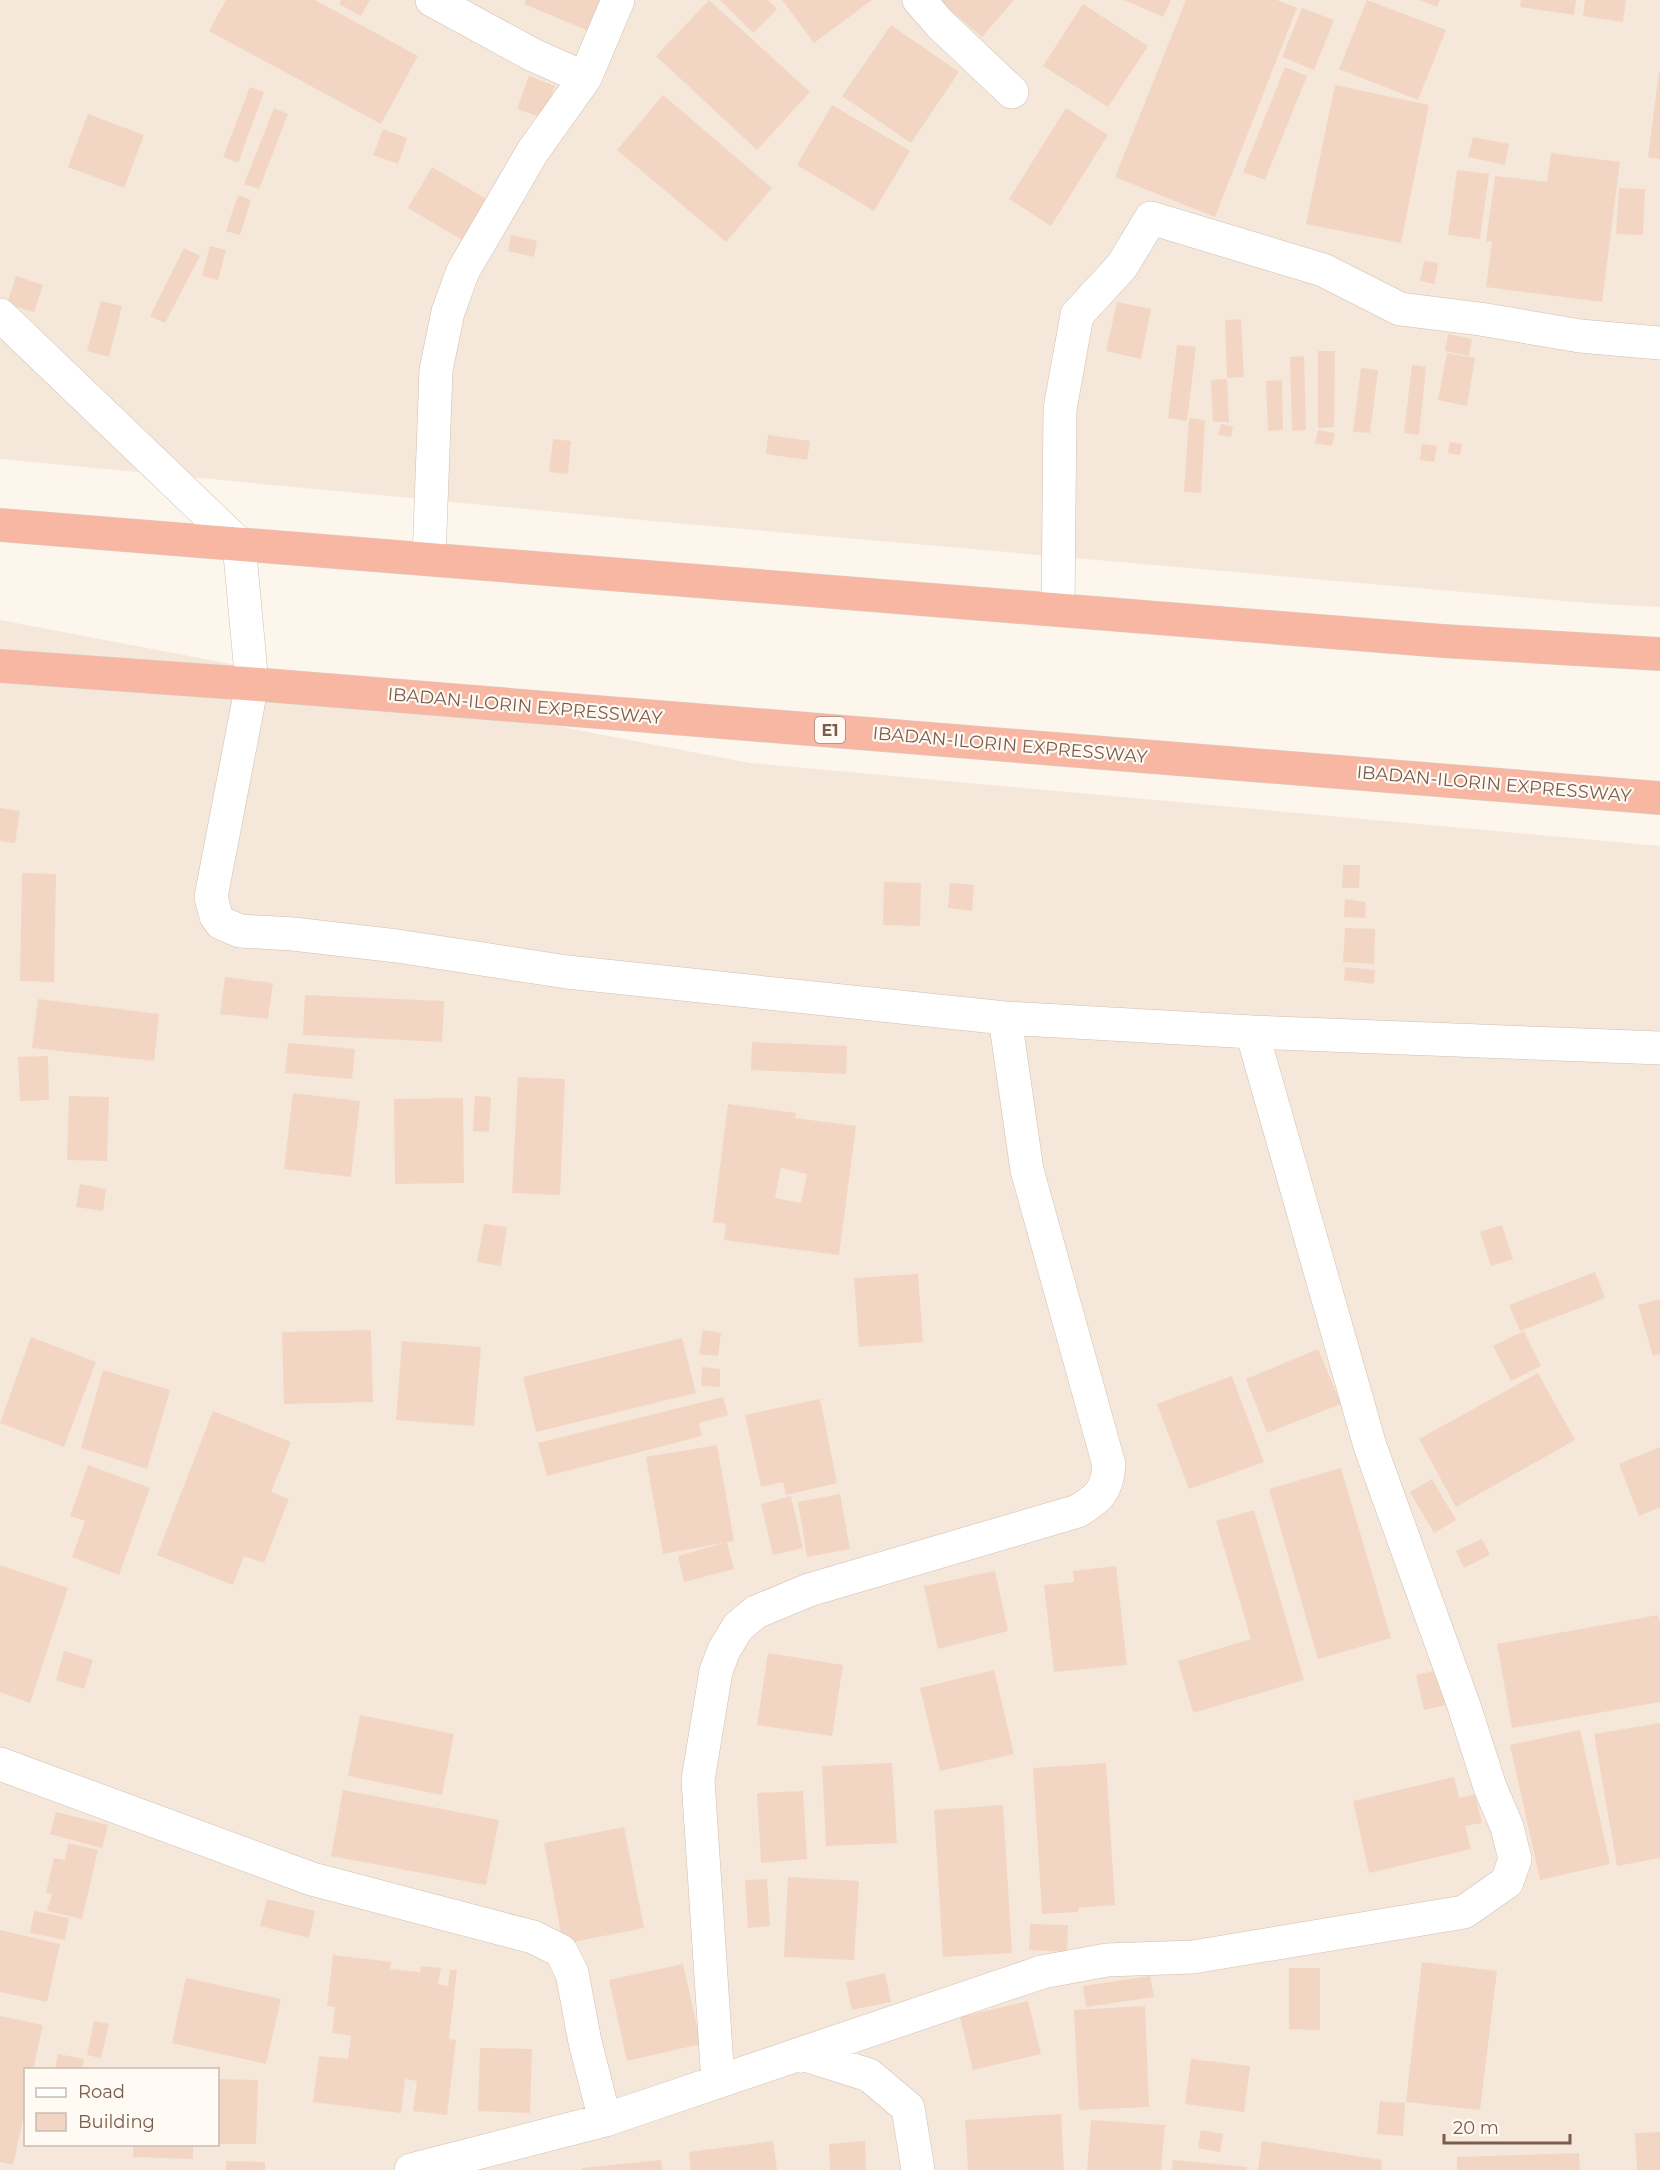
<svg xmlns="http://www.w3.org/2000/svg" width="1660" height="2170" font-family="Montserrat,sans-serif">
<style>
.residential{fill:#f5e8da;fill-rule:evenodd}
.building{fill:#f3d5c3;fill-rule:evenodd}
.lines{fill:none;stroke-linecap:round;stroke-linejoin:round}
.street-casing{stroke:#d1beb0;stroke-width:34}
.highway-casing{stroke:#dad1cd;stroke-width:34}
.street{stroke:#fff;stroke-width:33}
.highway{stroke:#f7b7a3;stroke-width:33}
.labels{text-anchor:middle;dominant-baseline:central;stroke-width:4.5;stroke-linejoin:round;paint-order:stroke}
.shield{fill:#fffaf3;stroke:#a28b7f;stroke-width:1.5}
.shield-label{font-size:16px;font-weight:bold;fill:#7a5c4d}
.street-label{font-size:18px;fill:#7a5c4d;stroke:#fffaf3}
</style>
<rect width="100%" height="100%" fill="#fdf6ec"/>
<!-- residential -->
<path class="residential" d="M 0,0 L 1660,0 L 1660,607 L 1599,604 L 652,521 L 0,459 Z
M 0,620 L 750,763 L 1660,846 L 1660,2170 L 0,2170 ZM 26,2070 L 218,2070 L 218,2144 L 26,2144 Z"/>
<!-- building -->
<path class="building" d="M 226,0 L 315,0 L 418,56 L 381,124 L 209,31 Z
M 341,0 L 370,0 L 361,16 L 339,4 Z
M 526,0 L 605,0 L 591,32 L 524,4 Z
M 709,0 L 810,92 L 757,150 L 656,56 Z
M 720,0 L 768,0 L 777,9 L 753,33 Z
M 782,0 L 872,0 L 814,43 Z
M 938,0 L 1014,0 L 982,37 Z
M 1124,0 L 1171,0 L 1163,17 Z
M 1186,0 L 1277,0 L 1297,8 L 1215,217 L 1115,177 Z
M 1367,0 L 1446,30 L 1418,100 L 1339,69 Z
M 1419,0 L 1440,0 L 1437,7 Z
M 1521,0 L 1576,0 L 1574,15 L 1520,7 Z
M 1585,0 L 1626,0 L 1623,22 L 1583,16 Z
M 1083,4 L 1148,46 L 1108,107 L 1043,66 Z
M 1302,8 L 1334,20 L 1314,70 L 1282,57 Z
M 891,25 L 959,72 L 911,143 L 842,96 Z
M 1285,67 L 1307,76 L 1265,180 L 1243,172 Z
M 1659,72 L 1660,73 L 1660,159 L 1648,157 Z
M 529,76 L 555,86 L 543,118 L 517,109 Z
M 1335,85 L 1429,105 L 1401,243 L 1306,224 Z
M 250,87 L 264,92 L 238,163 L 223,157 Z
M 663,95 L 772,188 L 726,242 L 617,150 Z
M 832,105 L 910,151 L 874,211 L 797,165 Z
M 274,108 L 288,114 L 259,189 L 244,184 Z
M 1066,108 L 1108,135 L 1051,226 L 1009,199 Z
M 88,114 L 144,135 L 124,188 L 68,167 Z
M 383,129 L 407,138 L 398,164 L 373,155 Z
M 1473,137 L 1509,144 L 1505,165 L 1468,157 Z
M 1551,153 L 1620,162 L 1602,302 L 1486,287 L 1492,242 L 1486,241 L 1495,176 L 1547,182 Z
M 432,167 L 493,203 L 469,244 L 408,208 Z
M 1457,170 L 1489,174 L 1480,239 L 1448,235 Z
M 1619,188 L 1645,189 L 1643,235 L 1616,234 Z
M 238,195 L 251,200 L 240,235 L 226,231 Z
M 511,235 L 537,241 L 534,257 L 508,251 Z
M 210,246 L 226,250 L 218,280 L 202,276 Z
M 184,248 L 200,256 L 165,323 L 150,316 Z
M 1424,261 L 1438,263 L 1435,284 L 1420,281 Z
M 16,276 L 43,285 L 34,312 L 7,304 Z
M 101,301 L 122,306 L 109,357 L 87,351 Z
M 1117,302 L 1151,309 L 1141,359 L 1106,351 Z
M 1241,319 L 1244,377 L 1227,378 L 1225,320 Z
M 1448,334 L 1472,339 L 1469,356 L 1445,351 Z
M 1177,345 L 1196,347 L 1187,421 L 1168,418 Z
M 1318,351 L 1335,351 L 1334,427 L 1318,428 Z
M 1447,353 L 1475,358 L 1467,406 L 1438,400 Z
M 1304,356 L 1306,430 L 1292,431 L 1290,357 Z
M 1412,365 L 1426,367 L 1419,435 L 1404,433 Z
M 1361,368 L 1378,370 L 1370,433 L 1353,432 Z
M 1227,379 L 1229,422 L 1213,422 L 1211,380 Z
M 1282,380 L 1283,430 L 1268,431 L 1266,381 Z
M 1189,418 L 1205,420 L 1201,493 L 1184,492 Z
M 1221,424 L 1233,427 L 1231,437 L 1218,435 Z
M 1318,430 L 1335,433 L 1332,446 L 1315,443 Z
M 768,435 L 810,441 L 807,460 L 766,454 Z
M 553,439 L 571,441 L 568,474 L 549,472 Z
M 1450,442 L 1462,444 L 1460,455 L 1448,453 Z
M 1422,444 L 1437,446 L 1434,462 L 1420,460 Z
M 0,808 L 20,811 L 15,843 L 0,841 Z
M 1343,865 L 1360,865 L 1359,888 L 1342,888 Z
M 22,873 L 56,874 L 54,982 L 20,981 Z
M 884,882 L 921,883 L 920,926 L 883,925 Z
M 950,883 L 974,885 L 972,911 L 948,908 Z
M 1345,899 L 1366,902 L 1365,918 L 1344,917 Z
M 1345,928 L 1375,929 L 1374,964 L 1343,962 Z
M 1345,967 L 1375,970 L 1374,984 L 1344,980 Z
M 225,977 L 273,983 L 268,1019 L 220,1014 Z
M 305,995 L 444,1001 L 442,1042 L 303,1035 Z
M 38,999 L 159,1014 L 154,1061 L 32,1048 Z
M 752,1042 L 847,1046 L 846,1074 L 751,1070 Z
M 288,1043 L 355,1049 L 352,1079 L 285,1073 Z
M 48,1056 L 49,1100 L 20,1101 L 18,1057 Z
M 518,1077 L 565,1079 L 560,1195 L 512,1193 Z
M 293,1093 L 360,1101 L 351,1177 L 284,1169 Z
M 69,1096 L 109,1097 L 107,1161 L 67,1160 Z
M 475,1096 L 491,1097 L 489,1132 L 473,1131 Z
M 463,1098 L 464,1183 L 395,1184 L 394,1099 Z
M 728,1104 L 796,1113 L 795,1118 L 856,1126 L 839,1255 L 724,1240 L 726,1224 L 713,1222 ZM 781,1168 L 807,1174 L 801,1203 L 775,1198 Z
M 80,1184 L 106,1189 L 103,1211 L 76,1207 Z
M 484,1224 L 507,1227 L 501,1266 L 477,1262 Z
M 1502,1225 L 1513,1259 L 1491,1266 L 1480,1232 Z
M 1595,1272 L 1605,1298 L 1520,1331 L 1509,1305 Z
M 918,1274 L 923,1342 L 859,1347 L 854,1278 Z
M 1660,1299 L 1660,1354 L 1653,1356 L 1638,1305 Z
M 371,1330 L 373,1402 L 284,1404 L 282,1332 Z
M 703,1330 L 721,1333 L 718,1356 L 699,1354 Z
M 1524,1331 L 1541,1366 L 1511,1381 L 1493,1346 Z
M 31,1337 L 96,1362 L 64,1447 L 0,1423 Z
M 682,1338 L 696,1393 L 536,1432 L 523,1377 Z
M 402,1341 L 481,1347 L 474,1426 L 396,1420 Z
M 1318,1349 L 1341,1404 L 1267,1433 L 1246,1379 Z
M 702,1367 L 720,1369 L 720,1387 L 701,1386 Z
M 103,1370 L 170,1390 L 147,1469 L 81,1448 Z
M 1538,1373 L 1575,1440 L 1456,1507 L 1419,1439 Z
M 1232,1376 L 1264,1462 L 1189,1489 L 1157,1404 Z
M 723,1397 L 728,1415 L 699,1423 L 702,1436 L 547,1476 L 538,1443 Z
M 820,1399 L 837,1483 L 786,1495 L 783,1482 L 761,1487 L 745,1415 Z
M 213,1411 L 291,1442 L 271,1492 L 289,1499 L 264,1563 L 244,1556 L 233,1585 L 157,1555 Z
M 717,1445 L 734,1541 L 663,1554 L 646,1457 Z
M 1660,1447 L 1660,1507 L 1639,1516 L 1619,1464 Z
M 88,1465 L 150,1488 L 119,1575 L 72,1557 L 85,1521 L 70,1516 Z
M 1341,1468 L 1391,1638 L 1318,1659 L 1269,1489 Z
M 1432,1479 L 1456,1520 L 1434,1533 L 1410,1492 Z
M 840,1494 L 850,1549 L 807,1557 L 798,1502 Z
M 791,1496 L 803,1548 L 773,1555 L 761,1504 Z
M 1254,1510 L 1304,1680 L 1193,1713 L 1178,1661 L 1251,1639 L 1216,1521 Z
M 1482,1539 L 1490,1555 L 1464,1568 L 1456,1551 Z
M 727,1542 L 734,1569 L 684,1582 L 678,1556 Z
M 0,1565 L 68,1588 L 30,1703 L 0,1692 Z
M 1116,1566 L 1127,1665 L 1054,1672 L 1044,1585 L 1074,1582 L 1073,1571 Z
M 995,1571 L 1008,1631 L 938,1649 L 924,1586 Z
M 1658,1615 L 1660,1625 L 1660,1702 L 1512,1728 L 1497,1644 Z
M 64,1651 L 93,1660 L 84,1689 L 56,1680 Z
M 768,1653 L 843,1665 L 832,1736 L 757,1725 Z
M 1441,1669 L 1449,1704 L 1424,1710 L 1416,1675 Z
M 994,1670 L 1014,1754 L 940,1771 L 920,1688 Z
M 360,1715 L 454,1734 L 442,1795 L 348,1776 Z
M 1660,1723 L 1660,1858 L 1617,1866 L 1594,1734 Z
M 1580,1730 L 1610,1864 L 1540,1880 L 1510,1745 Z
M 892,1763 L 897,1843 L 826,1846 L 822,1766 Z
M 1106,1763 L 1115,1905 L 1078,1908 L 1078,1912 L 1042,1914 L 1033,1768 Z
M 1454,1777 L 1459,1798 L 1475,1794 L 1482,1823 L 1465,1826 L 1471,1849 L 1369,1873 L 1353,1801 Z
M 343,1790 L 499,1820 L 486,1885 L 331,1856 Z
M 803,1791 L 807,1859 L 761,1863 L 757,1793 Z
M 1003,1805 L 1012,1953 L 943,1957 L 934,1810 Z
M 56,1812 L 108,1825 L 102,1848 L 50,1834 Z
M 624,1827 L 644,1928 L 563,1944 L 544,1843 Z
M 68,1843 L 98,1850 L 82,1919 L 47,1911 L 52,1894 L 46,1893 L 54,1858 L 65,1860 Z
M 788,1877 L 859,1881 L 854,1960 L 784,1957 Z
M 767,1879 L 770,1926 L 748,1928 L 745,1880 Z
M 267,1899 L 315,1911 L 309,1938 L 260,1926 Z
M 34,1911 L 69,1918 L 65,1940 L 30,1933 Z
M 1030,1924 L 1068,1925 L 1067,1952 L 1029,1950 Z
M 0,1930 L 60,1944 L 47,2002 L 0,1992 Z
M 333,1955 L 391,1962 L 390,1969 L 420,1972 L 421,1966 L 441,1968 L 438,1984 L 448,1986 L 450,1970 L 457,1970 L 449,2039 L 456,2040 L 447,2115 L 413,2111 L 417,2081 L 405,2079 L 401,2113 L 313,2102 L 319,2056 L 348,2059 L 351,2036 L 332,2033 L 335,2007 L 327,2006 Z
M 1422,1962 L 1497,1971 L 1480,2110 L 1406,2102 Z
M 683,1964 L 701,2044 L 627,2061 L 609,1980 Z
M 1289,1968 L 1320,1968 L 1320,2030 L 1289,2029 Z
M 885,1973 L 891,2002 L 852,2010 L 846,1982 Z
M 1150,1976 L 1154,1997 L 1086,2007 L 1083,1986 Z
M 186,1978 L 281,1999 L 266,2064 L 172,2043 Z
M 1028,2001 L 1041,2054 L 973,2070 L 960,2017 Z
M 1145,2006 L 1149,2107 L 1079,2110 L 1074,2010 Z
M 0,2016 L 43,2025 L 33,2070 L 26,2070 L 26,2106 L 13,2165 L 0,2162 Z
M 94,2021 L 109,2024 L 101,2058 L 87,2055 Z
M 480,2048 L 532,2049 L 530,2113 L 478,2111 Z
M 58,2054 L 84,2059 L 82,2070 L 55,2070 Z
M 1191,2059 L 1250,2066 L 1244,2112 L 1185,2104 Z
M 218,2079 L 258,2080 L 256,2144 L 218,2144 Z
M 1380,2101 L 1405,2103 L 1403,2136 L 1377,2134 Z
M 1061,2114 L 1064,2170 L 968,2170 L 965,2120 Z
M 1091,2120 L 1165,2125 L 1161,2170 L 1087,2170 Z
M 1201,2130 L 1223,2134 L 1220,2152 L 1198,2148 Z
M 1660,2132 L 1660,2170 L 1637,2170 L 1635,2133 Z
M 773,2141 L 777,2170 L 691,2170 L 689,2152 Z
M 865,2141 L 866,2170 L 830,2170 L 829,2144 Z
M 1262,2141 L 1382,2160 L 1381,2170 L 1258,2170 Z
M 133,2144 L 193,2144 L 193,2159 L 133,2157 Z
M 1579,2153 L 1580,2170 L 1457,2170 L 1457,2157 Z
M 661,2160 L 662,2170 L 582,2170 L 582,2168 Z
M 1173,2160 L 1247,2167 L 1247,2170 L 1172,2170 Z
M 226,2161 L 265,2162 L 265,2170 L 226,2170 Z"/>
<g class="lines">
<defs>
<path id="street" d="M 432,0 L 533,55 L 585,78
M 919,0 L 940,24 L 1012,92
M 0,315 L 239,544 L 252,684 L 211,897 L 216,916 L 221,923 L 240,931 L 293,934 L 397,946 L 567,972 L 1005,1018 L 1252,1032 L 1660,1048
M 429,559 L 436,370 L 448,312 L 463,271 L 533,151 L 585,78 L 618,0
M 1058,609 L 1060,409 L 1077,315 L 1122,266 L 1151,218 L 1323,270 L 1400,309 L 1480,319 L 1580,336 L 1660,343
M 0,1764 L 312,1879 L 533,1937 L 561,1951 L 572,1973 L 585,2042 L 605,2120
M 802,2054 L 869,2075 L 908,2108 L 918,2170
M 718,2082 L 698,1780 L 716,1671 L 724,1650 L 738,1627 L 756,1612 L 809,1590 L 1078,1511 C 1099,1498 1107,1491 1109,1465 L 1027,1170 L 1005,1018
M 411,2170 L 605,2120 L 1042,1972 L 1107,1960 L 1193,1957 L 1464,1912 L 1507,1882 L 1515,1859 L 1507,1827 L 1490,1787 L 1464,1706 L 1370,1446 L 1252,1032"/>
<path id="highway" d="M 0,525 L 1443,641 L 1660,654
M 0,666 L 252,684 L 1660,798"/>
</defs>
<!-- street casing -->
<use href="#street" class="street-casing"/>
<!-- highway casing -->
<use href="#highway" class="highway-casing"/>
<!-- street -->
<use href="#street" class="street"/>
<!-- highway -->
<use href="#highway" class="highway"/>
</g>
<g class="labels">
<!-- shield labels -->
<rect class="shield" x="815" y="717" width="30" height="26" rx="4.5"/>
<g class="shield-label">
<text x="830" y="730">E1</text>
</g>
<!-- street labels -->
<g class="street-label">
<text transform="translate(525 706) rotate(5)">IBADAN-ILORIN EXPRESSWAY</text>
<text transform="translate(1010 745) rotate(5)">IBADAN-ILORIN EXPRESSWAY</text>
<text transform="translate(1494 784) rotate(5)">IBADAN-ILORIN EXPRESSWAY</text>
</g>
</g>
<!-- legend -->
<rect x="24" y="2068" width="195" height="78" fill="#fffaf3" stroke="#cabbb1" stroke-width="1.5"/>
<rect x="36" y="2088" width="30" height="9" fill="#ffffff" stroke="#cabbb1" stroke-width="1.5"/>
<text x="78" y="2098" font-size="18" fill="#7a5c4d">Road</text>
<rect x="36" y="2113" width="30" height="18" fill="#f3d5c3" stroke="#cabbb1" stroke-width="1.5"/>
<text x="78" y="2128" font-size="18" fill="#7a5c4d">Building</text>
<!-- scale -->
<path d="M1444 2134v9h126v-9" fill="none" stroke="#7a5c4d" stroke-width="3"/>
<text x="1453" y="2134" font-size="18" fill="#7a5c4d" stroke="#fffaf3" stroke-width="4.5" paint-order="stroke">20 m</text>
</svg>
